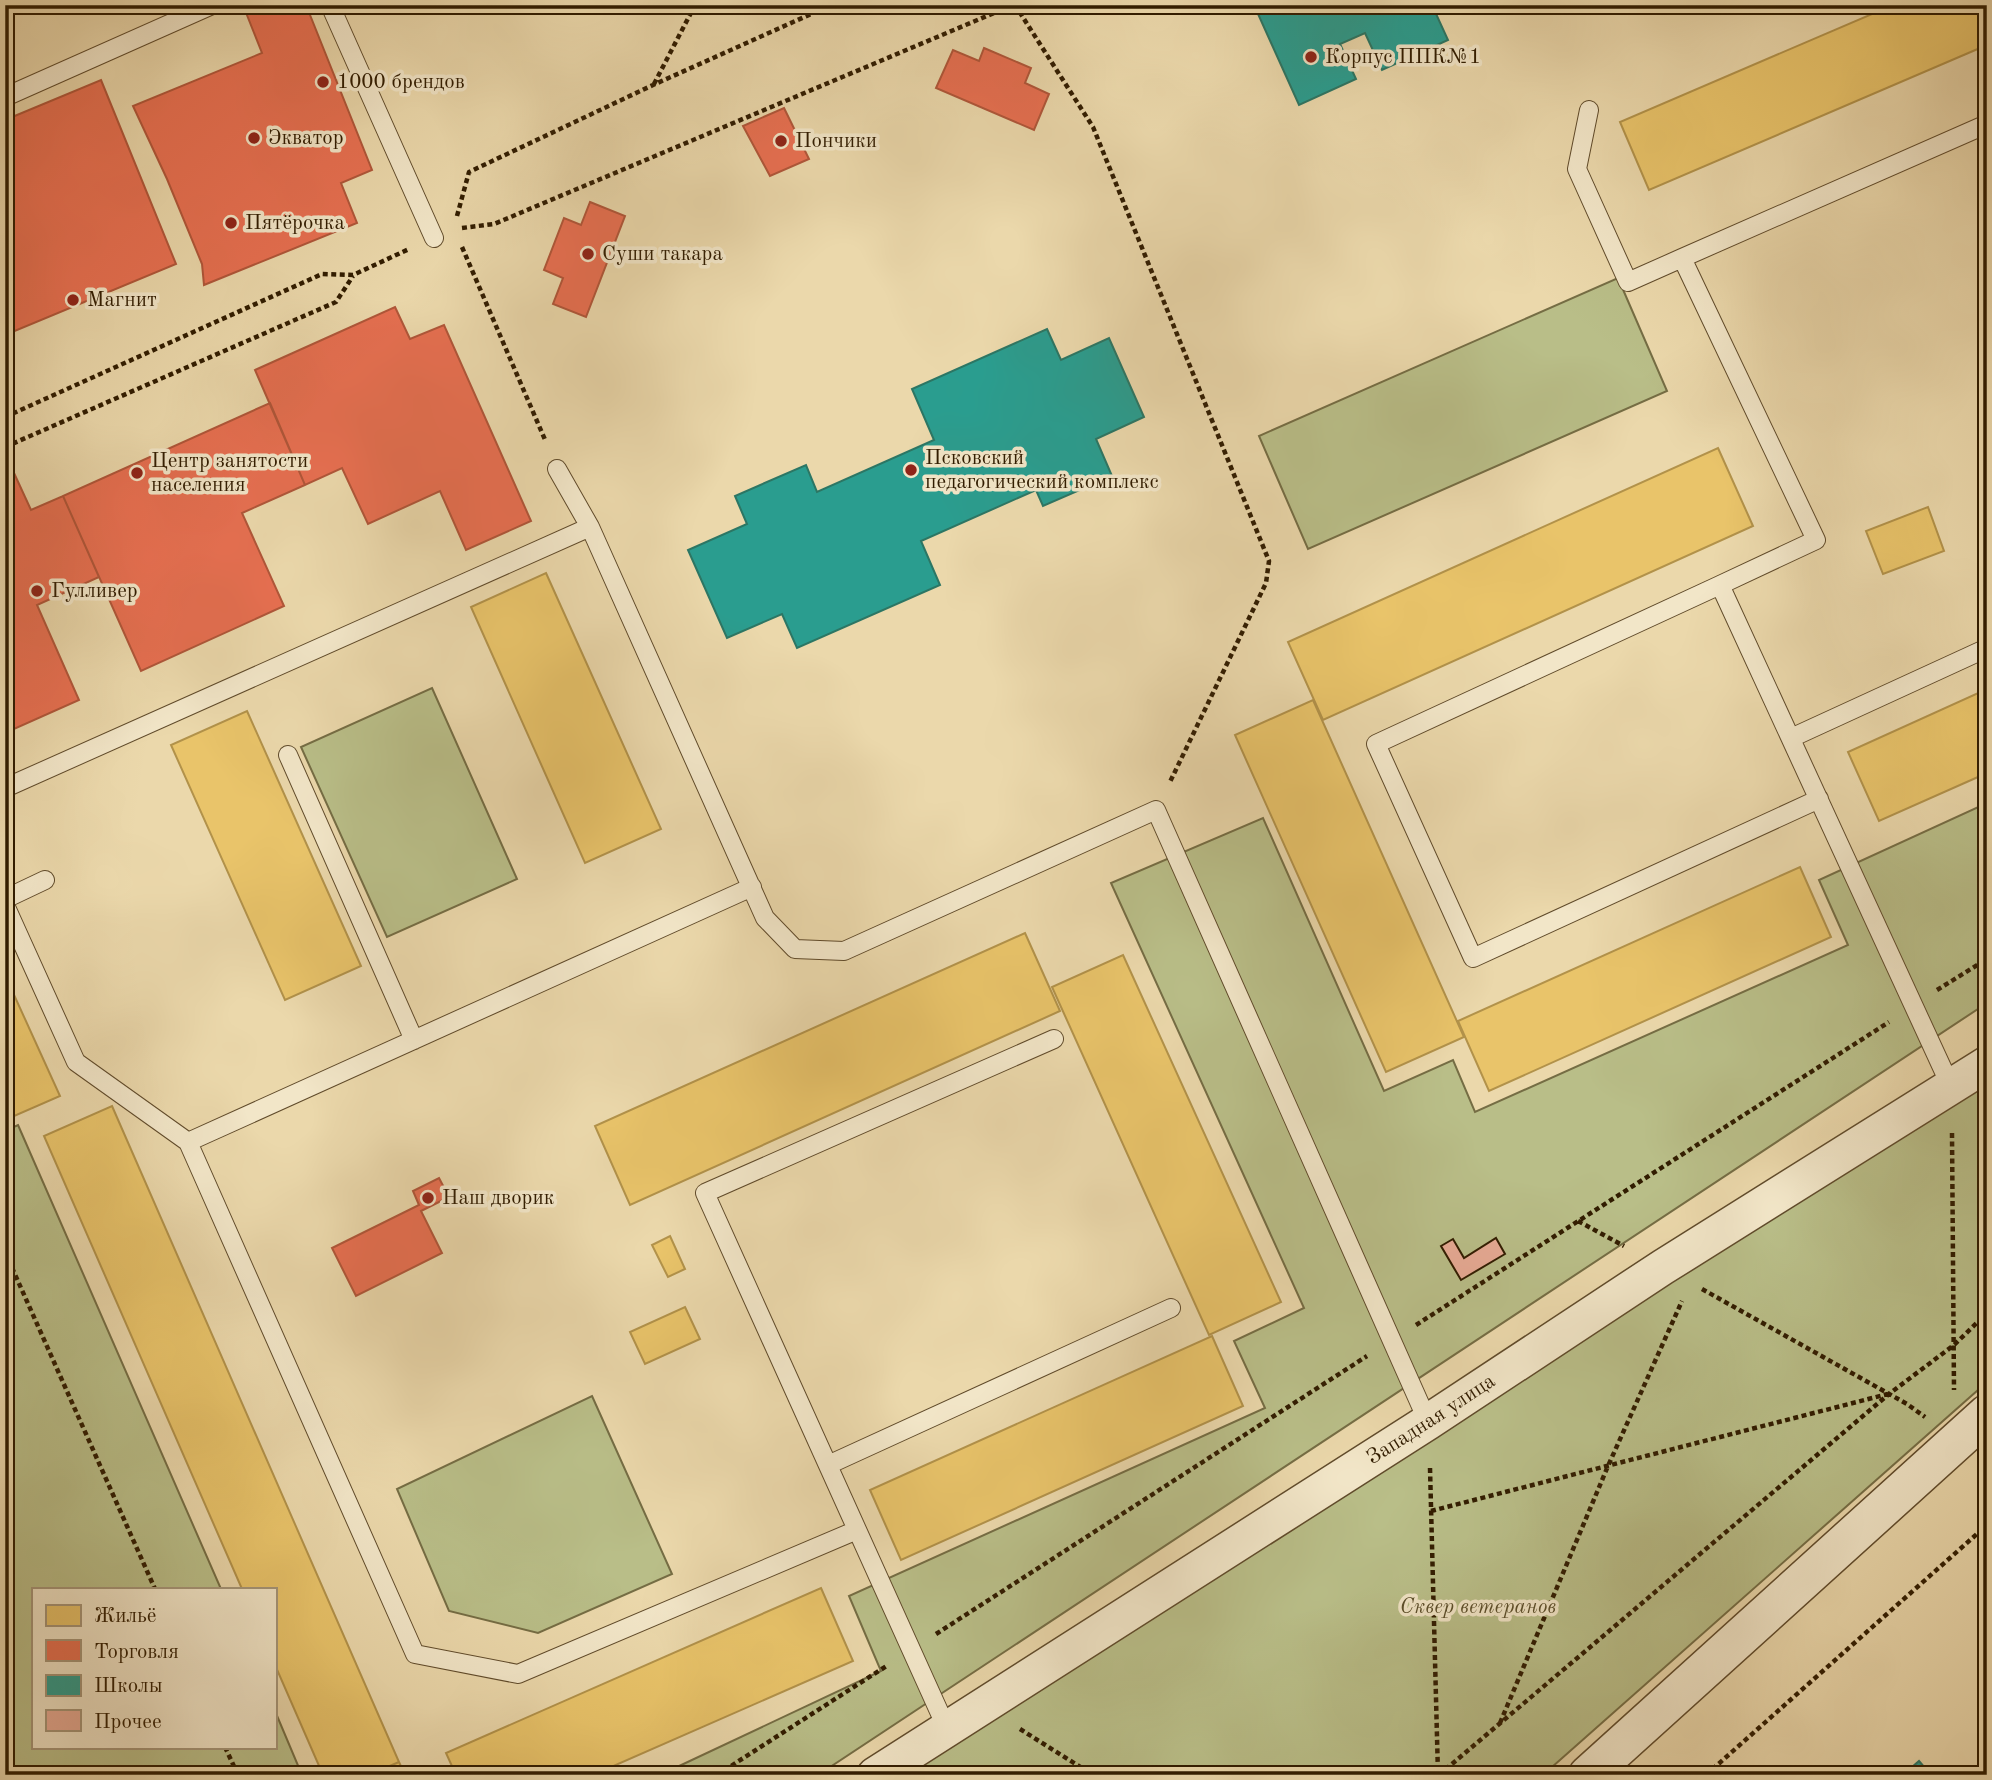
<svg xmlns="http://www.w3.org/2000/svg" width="1992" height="1780" font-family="'Old Standard TT',serif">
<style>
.green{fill:#b9be88;stroke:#756d44;stroke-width:2}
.homes{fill:#e9c46a;stroke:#b2924a;stroke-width:2}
.shops{fill:#e76f51;stroke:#b05639;stroke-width:2}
.schools{fill:#2a9d8f;stroke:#2c7664;stroke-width:2}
.building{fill:#e8ab96;stroke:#311c00;stroke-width:2}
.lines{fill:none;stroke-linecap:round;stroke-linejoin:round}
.service-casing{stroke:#604b2b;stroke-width:20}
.minor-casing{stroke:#604b2b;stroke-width:38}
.tertiary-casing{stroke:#604b2b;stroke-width:41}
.path{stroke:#311c00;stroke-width:4.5;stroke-dasharray:5 3.5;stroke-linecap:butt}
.service{stroke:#f2e6c8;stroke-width:18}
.minor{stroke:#f2e6c8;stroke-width:35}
.tertiary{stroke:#f2e6c8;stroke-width:38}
.poi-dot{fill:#8f2418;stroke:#f2e6c8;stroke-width:2.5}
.labels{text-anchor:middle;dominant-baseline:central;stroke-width:7;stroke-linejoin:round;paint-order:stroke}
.poi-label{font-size:21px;fill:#311c00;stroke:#f2e6c8;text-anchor:start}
.street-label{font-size:21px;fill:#311c00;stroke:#f2e6c8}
.park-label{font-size:21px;font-style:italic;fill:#5a4d29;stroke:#f2e6c8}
</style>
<rect width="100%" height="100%" fill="#ebd8ab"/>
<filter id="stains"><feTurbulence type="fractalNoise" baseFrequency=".00286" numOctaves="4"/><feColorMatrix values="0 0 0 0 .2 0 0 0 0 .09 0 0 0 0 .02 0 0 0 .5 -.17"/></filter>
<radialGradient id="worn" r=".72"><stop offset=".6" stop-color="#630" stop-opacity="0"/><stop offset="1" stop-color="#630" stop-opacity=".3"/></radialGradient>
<!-- green -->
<path class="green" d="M 1618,278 L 1667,391 L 1308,549 L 1259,436 Z
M 432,688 L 517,879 L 387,937 L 301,747 Z
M 1987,803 L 1987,1003 L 818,1775 L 660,1775 L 881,1671 L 849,1596 L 1265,1408 L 1234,1341 L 1304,1308 L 1111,883 L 1263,818 L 1384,1091 L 1453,1060 L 1475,1112 L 1848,945 L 1819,880 Z
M 1987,1078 L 1987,1382 L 1543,1775 L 907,1775 Z
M 18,1125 L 221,1589 L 33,1589 L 33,1747 L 275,1747 L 275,1711 L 302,1775 L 5,1775 L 5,1131 Z
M 592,1396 L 672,1574 L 538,1633 L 449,1611 L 397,1489 Z"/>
<!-- homes -->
<path class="homes" d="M 1893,5 L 1987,5 L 1987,45 L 1649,190 L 1620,122 Z
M 1718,448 L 1753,526 L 1323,720 L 1288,642 Z
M 1928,507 L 1944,551 L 1883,574 L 1866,531 Z
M 546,573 L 661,829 L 585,863 L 471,607 Z
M 1987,689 L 1987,773 L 1879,821 L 1848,752 Z
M 1313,700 L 1464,1037 L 1386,1072 L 1235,735 Z
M 247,711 L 361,966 L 285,1000 L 171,745 Z
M 1800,867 L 1831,937 L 1489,1091 L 1458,1021 Z
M 1025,933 L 1060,1011 L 630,1205 L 595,1126 Z
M 1123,955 L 1281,1302 L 1209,1335 L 1052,987 Z
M 5,975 L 60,1096 L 5,1120 Z
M 112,1106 L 399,1762 L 369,1775 L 323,1775 L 275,1665 L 275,1589 L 242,1589 L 44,1136 Z
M 670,1236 L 685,1269 L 668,1277 L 652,1245 Z
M 685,1307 L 700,1339 L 645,1364 L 630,1332 Z
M 1212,1336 L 1243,1406 L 901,1560 L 870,1490 Z
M 821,1588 L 853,1661 L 593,1775 L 456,1775 L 446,1753 Z
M 399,1762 L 405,1775 L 369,1775 Z"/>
<!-- shops -->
<path class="shops" d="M 243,5 L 306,5 L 372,170 L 341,183 L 357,223 L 204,285 L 202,264 L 167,179 L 133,106 L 262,53 Z
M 984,48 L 1031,68 L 1025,83 L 1049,94 L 1034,130 L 936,88 L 953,50 L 979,61 Z
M 101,80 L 176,264 L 5,335 L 5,120 Z
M 784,108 L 809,159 L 770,176 L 743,126 Z
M 590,202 L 625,216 L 586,317 L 553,304 L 563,278 L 544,270 L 564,218 L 581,225 Z
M 395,307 L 410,339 L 444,325 L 531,521 L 466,550 L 440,491 L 368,524 L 342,468 L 305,485 L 255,370 Z
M 270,403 L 305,485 L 242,513 L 284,606 L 141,671 L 63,496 Z
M 14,473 L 31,510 L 63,496 L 99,577 L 37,605 L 79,700 L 5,733 L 5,478 Z
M 439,1178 L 449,1197 L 421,1211 L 442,1253 L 356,1296 L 332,1248 L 419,1205 L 413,1191 Z"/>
<!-- schools -->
<path class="schools" d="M 1254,5 L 1432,5 L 1448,40 L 1382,70 L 1365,33 L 1340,44 L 1356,79 L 1299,105 Z
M 1047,329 L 1061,360 L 1109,338 L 1144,417 L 1096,439 L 1112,476 L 1043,506 L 1036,490 L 921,541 L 940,585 L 797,648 L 782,614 L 727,638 L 688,550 L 747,524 L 735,496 L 806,465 L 817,492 L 934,440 L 912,389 Z
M 1919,1761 L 1931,1775 L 1903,1775 Z"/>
<!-- building -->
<path class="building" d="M 1496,1238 L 1505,1254 L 1461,1280 L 1441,1246 L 1453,1239 L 1464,1258 Z"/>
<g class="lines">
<defs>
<path id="service" d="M 330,5 L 434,238
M 5,97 L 212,5
M 1589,110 L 1577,169 L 1628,282 L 1682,258 L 1816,540 L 1720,585 L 1951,1087
M 1682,258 L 1987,124
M 557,469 L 590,527 L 765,918 L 795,949 L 844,951 L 1156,810 L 1428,1422
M 1720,585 L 1376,744 L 1473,958 L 1819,799
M 1791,738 L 1987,648
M 288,755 L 414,1040
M 5,788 L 590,527
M 5,899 L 45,880
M 5,905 L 76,1062 L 188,1142 L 415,1654 L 518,1674 L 857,1530
M 188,1142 L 752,887
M 828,1465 L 1171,1308
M 947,1729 L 705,1193 L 1054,1039"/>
<g id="minor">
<path id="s1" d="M 875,1775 L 1428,1422 L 1663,1267 L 1987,1064"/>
</g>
<path id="tertiary" d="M 1588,1775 L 1987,1414"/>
</defs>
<!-- service casing -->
<use href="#service" class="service-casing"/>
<!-- minor casing -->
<use href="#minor" class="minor-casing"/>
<!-- tertiary casing -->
<use href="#tertiary" class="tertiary-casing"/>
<!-- path -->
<path class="path" d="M 1015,5 L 1093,127 L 1269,561 L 1266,583 L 1169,784
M 654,84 L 695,5
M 457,216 L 469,172 L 653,85 L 831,5
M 462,228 L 494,224 L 1013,5
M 462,247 L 546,442
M 5,417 L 322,274 L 353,275 L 409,249
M 5,447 L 336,302 L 353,276
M 1937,990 L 1987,959
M 1952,1133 L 1954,1390
M 1578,1221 L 1624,1246
M 5,1252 L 155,1589
M 1702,1289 L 1907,1404 L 1925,1417
M 1416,1325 L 1889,1022
M 1430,1468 L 1438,1775
M 1431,1511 L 1888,1394
M 936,1634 L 1367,1356
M 1500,1723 L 1608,1466 L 1682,1301
M 1020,1729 L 1093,1775
M 225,1747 L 238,1775
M 717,1775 L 888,1665
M 1439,1775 L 1889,1394 L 1954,1345 L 1987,1313
M 1706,1775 L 1987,1525"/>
<!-- service -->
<use href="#service" class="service"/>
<!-- minor -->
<use href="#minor" class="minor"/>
<!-- tertiary -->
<use href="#tertiary" class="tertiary"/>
</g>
<!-- markers -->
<g class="poi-dot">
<circle cx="1311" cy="57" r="7"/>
<circle cx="323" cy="82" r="7"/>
<circle cx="254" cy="138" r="7"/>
<circle cx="781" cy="141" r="7"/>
<circle cx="231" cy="223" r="7"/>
<circle cx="588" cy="254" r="7"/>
<circle cx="73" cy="300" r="7"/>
<circle cx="911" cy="470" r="7"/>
<circle cx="137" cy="473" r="7"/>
<circle cx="37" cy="591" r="7"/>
<circle cx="428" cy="1198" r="7"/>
</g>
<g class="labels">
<!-- poi labels -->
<g class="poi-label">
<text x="1325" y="57">Корпус ППК№1</text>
<text x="337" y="82">1000 брендов</text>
<text x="268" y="138">Экватор</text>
<text x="795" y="141">Пончики</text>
<text x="245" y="223">Пятёрочка</text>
<text x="602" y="254">Суши такара</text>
<text x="87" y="300">Магнит</text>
<text x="925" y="458">Псковский<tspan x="925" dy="24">педагогический комплекс</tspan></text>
<text x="151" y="461">Центр занятости<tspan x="151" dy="24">населения</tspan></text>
<text x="51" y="591">Гулливер</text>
<text x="442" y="1198">Наш дворик</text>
</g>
<!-- street labels -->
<g class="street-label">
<text stroke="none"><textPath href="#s1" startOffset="660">Западная улица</textPath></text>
</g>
<!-- park labels -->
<g class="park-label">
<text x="1478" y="1607">Сквер ветеранов</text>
</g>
</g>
<!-- margin -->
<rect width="1992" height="1780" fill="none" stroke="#ebd8ab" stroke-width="28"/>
<rect x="7" y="7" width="1978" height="1766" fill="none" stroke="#311c00" stroke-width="3.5"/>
<rect x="14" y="14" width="1964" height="1752" fill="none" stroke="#311c00" stroke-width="2"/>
<!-- legend -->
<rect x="32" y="1588" width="245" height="161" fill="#f2e6c8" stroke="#a59578" stroke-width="2"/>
<rect x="46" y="1605" width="35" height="21" fill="#e9c46a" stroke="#a59578" stroke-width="2"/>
<text x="94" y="1622" font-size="21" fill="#311c00">Жильё</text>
<rect x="46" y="1640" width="35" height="21" fill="#e76f51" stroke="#a59578" stroke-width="2"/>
<text x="94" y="1658" font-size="21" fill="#311c00">Торговля</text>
<rect x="46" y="1675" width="35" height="21" fill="#2a9d8f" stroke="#a59578" stroke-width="2"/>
<text x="94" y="1692" font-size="21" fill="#311c00">Школы</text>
<rect x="46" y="1710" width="35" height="21" fill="#e8ab96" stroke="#a59578" stroke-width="2"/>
<text x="94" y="1728" font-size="21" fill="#311c00">Прочее</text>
<rect width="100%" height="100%" filter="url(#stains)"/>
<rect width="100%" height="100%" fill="url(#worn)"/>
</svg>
